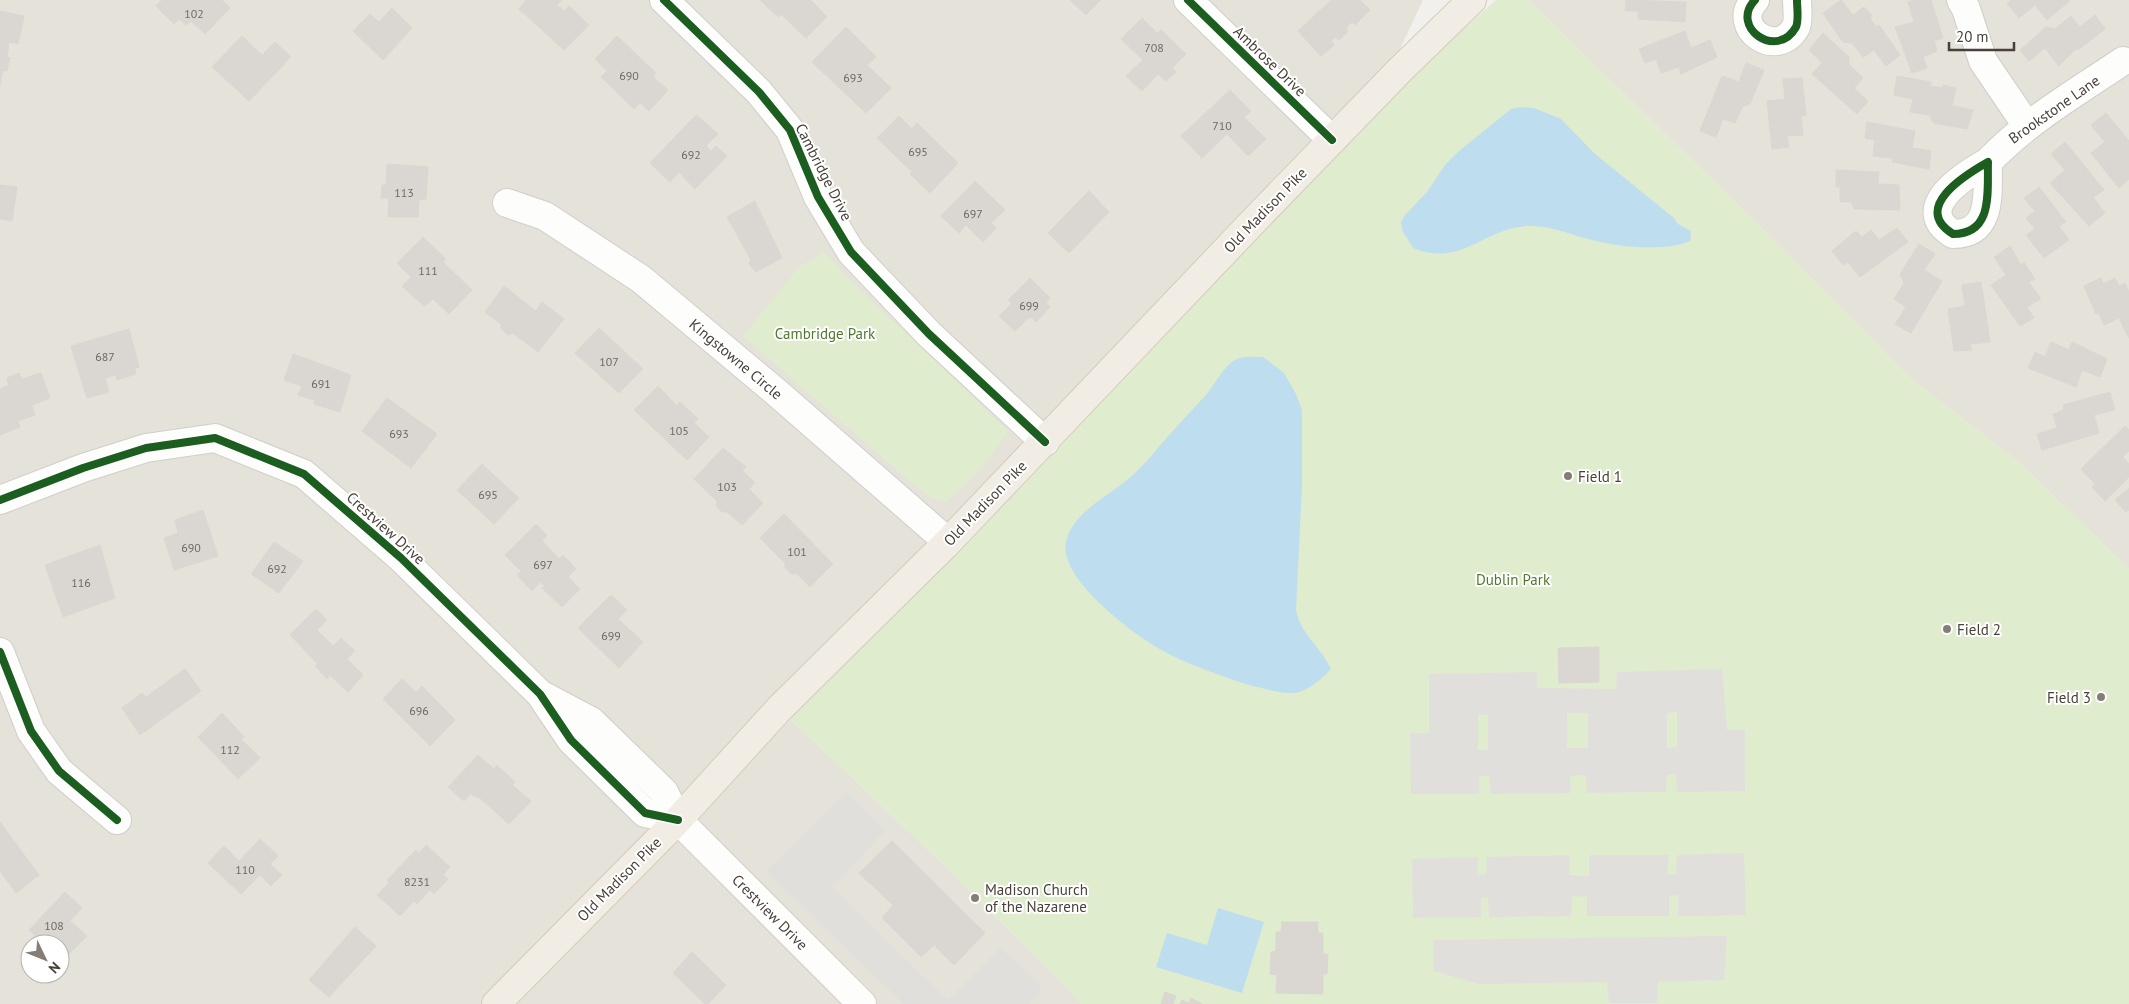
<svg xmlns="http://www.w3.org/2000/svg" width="2129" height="1004" font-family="'PT Sans',sans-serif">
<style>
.residential{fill:#e5e2da;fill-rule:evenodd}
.green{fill:#e0ecce}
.parking{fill:#e1dfdc;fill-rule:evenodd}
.water{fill:#beddee}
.building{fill:#dad7d3;stroke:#dad7d3}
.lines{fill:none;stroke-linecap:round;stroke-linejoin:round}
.minor-casing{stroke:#d0ceca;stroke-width:30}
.major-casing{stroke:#d4cbbb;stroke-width:30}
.minor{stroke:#fdfdfc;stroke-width:28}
.major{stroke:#f1ede5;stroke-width:28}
.cycleway-casing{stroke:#fff;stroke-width:11}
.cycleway{stroke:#1b5e20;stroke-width:8}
.poi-dot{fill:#847e77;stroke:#fff;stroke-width:2}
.labels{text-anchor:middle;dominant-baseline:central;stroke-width:4;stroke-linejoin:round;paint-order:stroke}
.number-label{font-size:12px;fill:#6f6860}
.street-label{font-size:15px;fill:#494138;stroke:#fff}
.park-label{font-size:15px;fill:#4c7a2c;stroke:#fff}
.poi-label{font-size:15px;fill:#494138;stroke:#fff;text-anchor:start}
</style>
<rect width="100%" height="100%" fill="#f2f0ed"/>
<!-- residential -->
<path class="residential" d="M 0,0 L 1423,0 L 1392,66 L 948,533 L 637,283 L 939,541 L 489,1004 L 0,1004 ZM 30,944 L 60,944 L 60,974 L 30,974 Z
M 1528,0 L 2129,0 L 2129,569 L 2020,463 L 1910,378 L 1767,233 Z
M 785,714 L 950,871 L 1082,1004 L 506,1004 Z"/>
<!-- green -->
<path class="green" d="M 1496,0 L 1528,0 L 1767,233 L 1910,378 L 2020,463 L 2129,569 L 2129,1004 L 1082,1004 L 950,871 L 785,714 L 1405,81 Z
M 825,252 L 845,275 L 1008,431 C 991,457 970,484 945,502 L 930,497 L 915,486 L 743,336 L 800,266 Z"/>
<!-- parking -->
<path class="parking" d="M 1722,669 L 1727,730 L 1745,730 L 1745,791 L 1677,792 L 1676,774 L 1667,775 L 1666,792 L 1587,793 L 1586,775 L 1570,776 L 1571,793 L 1491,794 L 1489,776 L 1479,776 L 1479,794 L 1411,794 L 1410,733 L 1429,733 L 1429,674 L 1537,672 L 1537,688 L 1616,689 L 1617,672 ZM 1677,712 L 1677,747 L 1667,748 L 1667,713 ZM 1567,713 L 1588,713 L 1588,748 L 1567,748 ZM 1478,715 L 1488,715 L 1488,750 L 1478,750 Z
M 846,792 L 885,831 L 832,887 L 948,1000 L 1000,948 L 1035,979 L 1042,990 L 1028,1004 L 904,1004 L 766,871 Z
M 1744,853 L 1746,915 L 1678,916 L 1678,895 L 1669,896 L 1669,916 L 1587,916 L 1587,897 L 1572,896 L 1571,916 L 1489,917 L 1488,897 L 1481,898 L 1481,917 L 1413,918 L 1412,859 L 1478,857 L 1477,875 L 1486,874 L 1487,857 L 1570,855 L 1569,875 L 1589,876 L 1589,855 L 1669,855 L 1667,874 L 1676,875 L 1677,855 Z
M 1727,936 L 1724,980 L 1658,982 L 1657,1003 L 1609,1003 L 1607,982 L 1478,984 L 1434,971 L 1433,940 Z"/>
<!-- water -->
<path class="water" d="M 1520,107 L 1534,108 L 1561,119 L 1595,154 L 1674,218 L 1678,224 L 1691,231 L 1690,241 C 1664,252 1619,247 1592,240 C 1571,235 1551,225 1529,226 C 1484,227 1462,268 1413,248 L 1402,230 L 1401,222 L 1405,215 L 1427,192 L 1445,165 L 1459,151 L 1511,109 Z
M 1263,357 L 1284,373 L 1296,394 L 1302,410 L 1302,485 L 1296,611 C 1302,636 1321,647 1331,669 C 1323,678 1307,692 1294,693 C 1264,694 1191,666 1165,652 C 1135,636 1058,579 1066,542 C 1072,513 1107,497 1128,479 C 1143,467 1156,450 1169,435 C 1181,422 1193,409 1205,396 C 1215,385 1225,362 1240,358 C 1247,356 1256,357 1263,357 Z
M 1218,908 L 1264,922 L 1242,993 L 1156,967 L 1167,933 L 1207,945 Z"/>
<!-- building -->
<path class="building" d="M 162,0 L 222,0 L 230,8 L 205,34 L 191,21 L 186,25 L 179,19 L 174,24 L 156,6 Z
M 526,0 L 562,0 L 557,5 L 564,11 L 569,6 L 589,25 L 564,50 L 519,9 Z
M 760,0 L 811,0 L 827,17 L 806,38 L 781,14 L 778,17 Z
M 1070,0 L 1101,0 L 1086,15 Z
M 1331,0 L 1360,0 L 1370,10 L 1355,25 L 1352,22 L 1346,28 L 1348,32 L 1339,40 L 1335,37 L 1331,41 L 1334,45 L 1321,56 L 1298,31 Z
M 1626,0 L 1686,2 L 1685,22 L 1638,19 L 1638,11 L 1625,11 Z
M 1841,0 L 1853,15 L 1864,7 L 1872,16 L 1870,18 L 1876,27 L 1879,25 L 1900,55 L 1886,66 L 1874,50 L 1863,57 L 1852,43 L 1843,42 L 1823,13 Z
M 1913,0 L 1931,0 L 1943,38 L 1934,41 L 1937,51 L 1923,57 L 1927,68 L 1912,73 L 1895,27 L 1914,22 L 1908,2 Z
M 2012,0 L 2071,0 L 2047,20 L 2035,5 L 2019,18 L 2007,3 Z
M 392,8 L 412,28 L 383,60 L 353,31 L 370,14 L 379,22 Z
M 0,11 L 24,16 L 18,44 L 9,42 L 7,57 L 10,58 L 7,71 L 3,70 L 0,86 Z
M 2095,15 L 2105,29 L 2078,50 L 2077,48 L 2059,66 L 2045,48 L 2029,61 L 2020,50 L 2046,27 L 2055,29 L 2071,16 L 2080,27 Z
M 1142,18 L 1157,33 L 1161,30 L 1186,54 L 1172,68 L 1176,72 L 1166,81 L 1158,74 L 1142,91 L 1126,76 L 1143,60 L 1121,39 Z
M 846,27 L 876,57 L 867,65 L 891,88 L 866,113 L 812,62 Z
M 1685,31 L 1691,48 L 1710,40 L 1717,57 L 1681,74 L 1679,67 L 1661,73 L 1656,59 L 1645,63 L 1639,49 Z
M 1823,33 L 1849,57 L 1849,64 L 1863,78 L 1854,88 L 1868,101 L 1857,114 L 1812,74 L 1822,63 L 1809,50 Z
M 242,36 L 262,55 L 275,42 L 291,57 L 249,101 L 212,67 Z
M 617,36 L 656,73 L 653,77 L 668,90 L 649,111 L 640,103 L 634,109 L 601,77 L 607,71 L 595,59 Z
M 1746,63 L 1764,70 L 1750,104 L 1743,106 L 1735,123 L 1723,119 L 1716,137 L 1700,131 L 1722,76 L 1739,82 Z
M 1897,76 L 1931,82 L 1930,86 L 1943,88 L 1943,85 L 1956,88 L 1952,106 L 1973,110 L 1967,129 L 1934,123 L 1929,115 L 1910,112 L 1913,99 L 1894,95 Z
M 1802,78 L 1806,115 L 1801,116 L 1803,135 L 1787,136 L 1789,147 L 1772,149 L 1767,101 L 1785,99 L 1783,79 Z
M 1230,90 L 1251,111 L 1244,117 L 1266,139 L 1248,156 L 1227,134 L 1202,158 L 1181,136 Z
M 2106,113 L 2129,141 L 2129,179 L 2119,188 L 2091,153 L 2105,142 L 2091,125 Z
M 696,115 L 718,134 L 706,146 L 711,151 L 716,146 L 727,156 L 695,189 L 679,172 L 670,182 L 650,163 Z
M 899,116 L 912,129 L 917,123 L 958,163 L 930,193 L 910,174 L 912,172 L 877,138 Z
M 1867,122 L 1915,131 L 1912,148 L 1931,151 L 1929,169 L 1892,162 L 1893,158 L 1873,156 L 1875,140 L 1865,138 Z
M 2065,142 L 2104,190 L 2093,197 L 2105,213 L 2089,226 L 2050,183 L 2065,170 L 2051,154 Z
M 387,164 L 428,167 L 426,199 L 419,200 L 418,217 L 388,217 L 389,198 L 381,198 L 382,185 L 386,185 Z
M 1836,170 L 1879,172 L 1878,184 L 1899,185 L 1900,210 L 1854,209 L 1851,202 L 1840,202 L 1840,187 L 1836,187 Z
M 975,181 L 1005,210 L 991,223 L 996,228 L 983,242 L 966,225 L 959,233 L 941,216 Z
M 0,185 L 17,187 L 12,221 L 0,219 Z
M 2039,187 L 2066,222 L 2059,226 L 2069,240 L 2044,258 L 2026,235 L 2035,229 L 2026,218 L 2035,211 L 2024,198 Z
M 1089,191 L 1109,212 L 1069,253 L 1048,233 Z
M 755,201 L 782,258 L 756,272 L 752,268 L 749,263 L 751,260 L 727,217 Z
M 1897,228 L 1908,242 L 1860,277 L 1848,262 L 1843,265 L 1832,251 L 1856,231 L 1862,237 L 1871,230 L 1879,240 Z
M 423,237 L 446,259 L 443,262 L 472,290 L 449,314 L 433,299 L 424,306 L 402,286 L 411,277 L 397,263 Z
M 1919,244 L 1935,254 L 1924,270 L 1942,281 L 1911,333 L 1895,324 L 1906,307 L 1894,299 L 1904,283 L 1900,274 Z
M 2010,246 L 2021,265 L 2024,262 L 2035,279 L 2029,282 L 2041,299 L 2027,307 L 2034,318 L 2020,326 L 1991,285 L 2006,275 L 1994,257 Z
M 1030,278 L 1050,298 L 1046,303 L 1050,307 L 1036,322 L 1032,318 L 1028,318 L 1015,331 L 999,316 L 1012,303 L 1008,300 Z
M 2101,278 L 2103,284 L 2115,278 L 2119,286 L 2125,283 L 2129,292 L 2129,338 L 2119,318 L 2104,325 L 2099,313 L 2096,314 L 2084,286 Z
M 1981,282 L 1990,342 L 1970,344 L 1972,350 L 1954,351 L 1948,309 L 1965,306 L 1962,285 Z
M 504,286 L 536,311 L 542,302 L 564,319 L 538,352 L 513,333 L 508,335 L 501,329 L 501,324 L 485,312 Z
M 599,328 L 643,369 L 619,393 L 575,353 Z
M 129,329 L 139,367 L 135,368 L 136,374 L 117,380 L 116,375 L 105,378 L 109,392 L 87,398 L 71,346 Z
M 2051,342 L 2069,350 L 2072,342 L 2107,359 L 2100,377 L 2082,370 L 2076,387 L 2028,368 L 2035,352 L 2045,357 Z
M 293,354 L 351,375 L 340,412 L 314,404 L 315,400 L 298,395 L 302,386 L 284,380 Z
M 19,373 L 22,379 L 41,373 L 50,398 L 32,405 L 35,415 L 18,421 L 20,427 L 0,435 L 0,389 L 9,385 L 7,378 Z
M 658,386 L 677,406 L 680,402 L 698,419 L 694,423 L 709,437 L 687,460 L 634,410 Z
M 2110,392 L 2115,410 L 2094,415 L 2099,433 L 2042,450 L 2037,434 L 2057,428 L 2053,414 L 2064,410 L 2063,405 Z
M 387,398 L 437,434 L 411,468 L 362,431 Z
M 2125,426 L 2129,430 L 2129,451 L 2123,457 L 2129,464 L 2129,477 L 2105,501 L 2092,487 L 2095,484 L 2081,469 Z
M 723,448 L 746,467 L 742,470 L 755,483 L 749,489 L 763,503 L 742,525 L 727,512 L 722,512 L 716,506 L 717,501 L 694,479 Z
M 482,464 L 519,498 L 494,524 L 457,490 Z
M 2129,488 L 2129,510 L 2126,512 L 2115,500 Z
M 203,510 L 218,556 L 174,570 L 164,538 L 178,533 L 175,520 Z
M 784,514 L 833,564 L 810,587 L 797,574 L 792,574 L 785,568 L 785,563 L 760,538 Z
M 536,524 L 547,535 L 542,541 L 559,559 L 563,555 L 576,569 L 568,577 L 580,589 L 562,607 L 542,588 L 545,586 L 540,582 L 532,591 L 517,575 L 521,571 L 505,555 Z
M 274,542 L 303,561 L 279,593 L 251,574 Z
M 100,545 L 115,598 L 63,617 L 45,565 Z
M 611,595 L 627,610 L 618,619 L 643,642 L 619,668 L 578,628 Z
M 316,609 L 327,620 L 317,630 L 333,646 L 341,638 L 355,651 L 347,659 L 363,675 L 348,692 L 330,675 L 327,679 L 315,666 L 318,664 L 290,635 Z
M 1599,647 L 1599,682 L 1559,683 L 1558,648 Z
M 185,669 L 201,691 L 140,735 L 122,708 L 142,693 L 146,697 Z
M 402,679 L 416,692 L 422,686 L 455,720 L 430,746 L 383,699 Z
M 222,713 L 244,737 L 241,739 L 260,758 L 238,779 L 198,737 Z
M 478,755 L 494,769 L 497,765 L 515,782 L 512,785 L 531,801 L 509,824 L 480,798 L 472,795 L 473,792 L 464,801 L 448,787 Z
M 0,822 L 39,875 L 16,893 L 0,871 Z
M 260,839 L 278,856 L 270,864 L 282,875 L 271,886 L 260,875 L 241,894 L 208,863 L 224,846 L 239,861 Z
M 892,841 L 985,933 L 954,965 L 934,945 L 921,957 L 882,918 L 893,905 L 859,873 Z
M 426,845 L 450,867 L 443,875 L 448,879 L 434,894 L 430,890 L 417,904 L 414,901 L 400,916 L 377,895 L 389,883 L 387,880 L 416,850 L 419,853 Z
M 65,892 L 82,908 L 70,921 L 87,936 L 62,961 L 60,959 L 60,944 L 44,944 L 29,930 Z
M 1282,922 L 1318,922 L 1318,933 L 1323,933 L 1323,954 L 1328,954 L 1327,974 L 1323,974 L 1323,994 L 1276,993 L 1277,975 L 1270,974 L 1271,952 L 1276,951 L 1276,932 L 1281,932 Z
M 355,927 L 376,946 L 329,997 L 309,980 Z
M 692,952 L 726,985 L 708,1004 L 705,1004 L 673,973 Z
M 1165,992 L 1176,996 L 1173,1004 L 1161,1004 Z
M 1191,998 L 1202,1004 L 1180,1004 L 1182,1000 L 1189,1003 Z"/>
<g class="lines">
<defs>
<path id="minor" d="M 664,0 L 759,92 L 790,130 L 818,197 L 851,252 L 929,334 L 1045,442
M 1188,0 L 1332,140
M 1755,0 C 1729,27 1777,61 1796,27 C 1799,20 1797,8 1797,0
M 1961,0 L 1966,9 L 1983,61 L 2027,126
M 1988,162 C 1987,191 1994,234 1953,234 C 1911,208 1965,175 1988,162 Z
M 1988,162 C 2027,121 2077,92 2123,61
M 507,203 L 545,216 L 641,279 L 776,392 L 948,542
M 0,500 L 83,468 L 146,448 L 215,438 L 304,474 L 401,558 L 540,694 L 571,740 L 645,813 L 678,820
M 0,652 L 31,731 L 59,771 L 117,820
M 542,695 L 591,721 L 664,792 L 678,820 L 862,1004"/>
<path id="major" d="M 496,1004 L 678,820 L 779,709 L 948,542 L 1247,228 L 1400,70 L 1472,0"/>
</defs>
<!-- minor casing -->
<use href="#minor" class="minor-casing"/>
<!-- major casing -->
<use href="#major" class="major-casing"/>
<!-- minor -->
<use href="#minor" class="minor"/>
<!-- major -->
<use href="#major" class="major"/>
<defs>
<path id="cycleway" d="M 664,0 L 759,92 L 790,130 L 818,197 L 851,252 L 929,334 L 1045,442
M 1188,0 L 1332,140
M 1755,0 C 1729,27 1777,61 1796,27 C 1799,20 1797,8 1797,0
M 1988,162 C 1987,191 1994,234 1953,234 C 1911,208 1965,175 1988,162 Z
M 0,500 L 83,468 L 146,448 L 215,438 L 304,474 L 401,558 L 540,694 L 571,740 L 645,813 L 678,820
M 0,652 L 31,731 L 59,771 L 117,820"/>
</defs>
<!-- cycleway casing -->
<use href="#cycleway" class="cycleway-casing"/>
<!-- cycleway -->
<use href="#cycleway" class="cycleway"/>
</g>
<!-- markers -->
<g class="poi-dot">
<circle cx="1568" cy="476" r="5"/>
<circle cx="1947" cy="629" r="5"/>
<circle cx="2101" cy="697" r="5"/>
<circle cx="975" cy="898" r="5"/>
</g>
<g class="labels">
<!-- number labels -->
<g class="number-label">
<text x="194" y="13">102</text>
<text x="1154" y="47">708</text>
<text x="629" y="75">690</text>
<text x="853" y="77">693</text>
<text x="1222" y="125">710</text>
<text x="918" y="151">695</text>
<text x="691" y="154">692</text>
<text x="404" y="192">113</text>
<text x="973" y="213">697</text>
<text x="428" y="270">111</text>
<text x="1029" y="305">699</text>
<text x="105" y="356">687</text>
<text x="609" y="361">107</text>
<text x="321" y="383">691</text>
<text x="679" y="430">105</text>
<text x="399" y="433">693</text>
<text x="727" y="486">103</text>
<text x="488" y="494">695</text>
<text x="191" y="547">690</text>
<text x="797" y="551">101</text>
<text x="543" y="564">697</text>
<text x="277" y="568">692</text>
<text x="81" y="582">116</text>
<text x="611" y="635">699</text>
<text x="419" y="710">696</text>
<text x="230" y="749">112</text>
<text x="245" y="869">110</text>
<text x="417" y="881">8231</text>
<text x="54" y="925">108</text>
</g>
<!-- street labels -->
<g class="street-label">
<text transform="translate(1270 61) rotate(44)">Ambrose Drive</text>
<text transform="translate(2054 109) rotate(-35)">Brookstone Lane</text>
<text transform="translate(824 172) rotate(63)">Cambridge Drive</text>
<text transform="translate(1265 210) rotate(-46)">Old Madison Pike</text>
<text transform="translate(736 359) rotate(40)">Kingstowne Circle</text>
<text transform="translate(985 503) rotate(-46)">Old Madison Pike</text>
<text transform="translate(386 528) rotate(42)">Crestview Drive</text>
<text transform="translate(619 879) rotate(-45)">Old Madison Pike</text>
<text transform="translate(770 912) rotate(45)">Crestview Drive</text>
</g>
<!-- park labels -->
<g class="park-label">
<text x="825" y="333">Cambridge Park</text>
<text x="1513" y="579">Dublin Park</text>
</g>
<!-- poi labels -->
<g class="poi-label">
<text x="1578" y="476">Field 1</text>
<text x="1957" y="629">Field 2</text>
<text x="2091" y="697" text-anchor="end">Field 3</text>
<text x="985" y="889">Madison Church<tspan x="985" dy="17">of the Nazarene</tspan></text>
</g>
</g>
<!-- north arrow -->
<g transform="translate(45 959) rotate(133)"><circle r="24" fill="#ffffff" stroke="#b6b3af"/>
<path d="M0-4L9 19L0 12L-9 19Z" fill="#847e77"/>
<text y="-8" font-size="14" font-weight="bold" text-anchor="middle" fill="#494138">N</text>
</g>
<!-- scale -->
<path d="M1949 42v8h65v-8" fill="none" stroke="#494138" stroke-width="2.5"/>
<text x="1956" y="42" font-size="15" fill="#494138" stroke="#ffffff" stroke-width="4" paint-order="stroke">20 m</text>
</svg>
